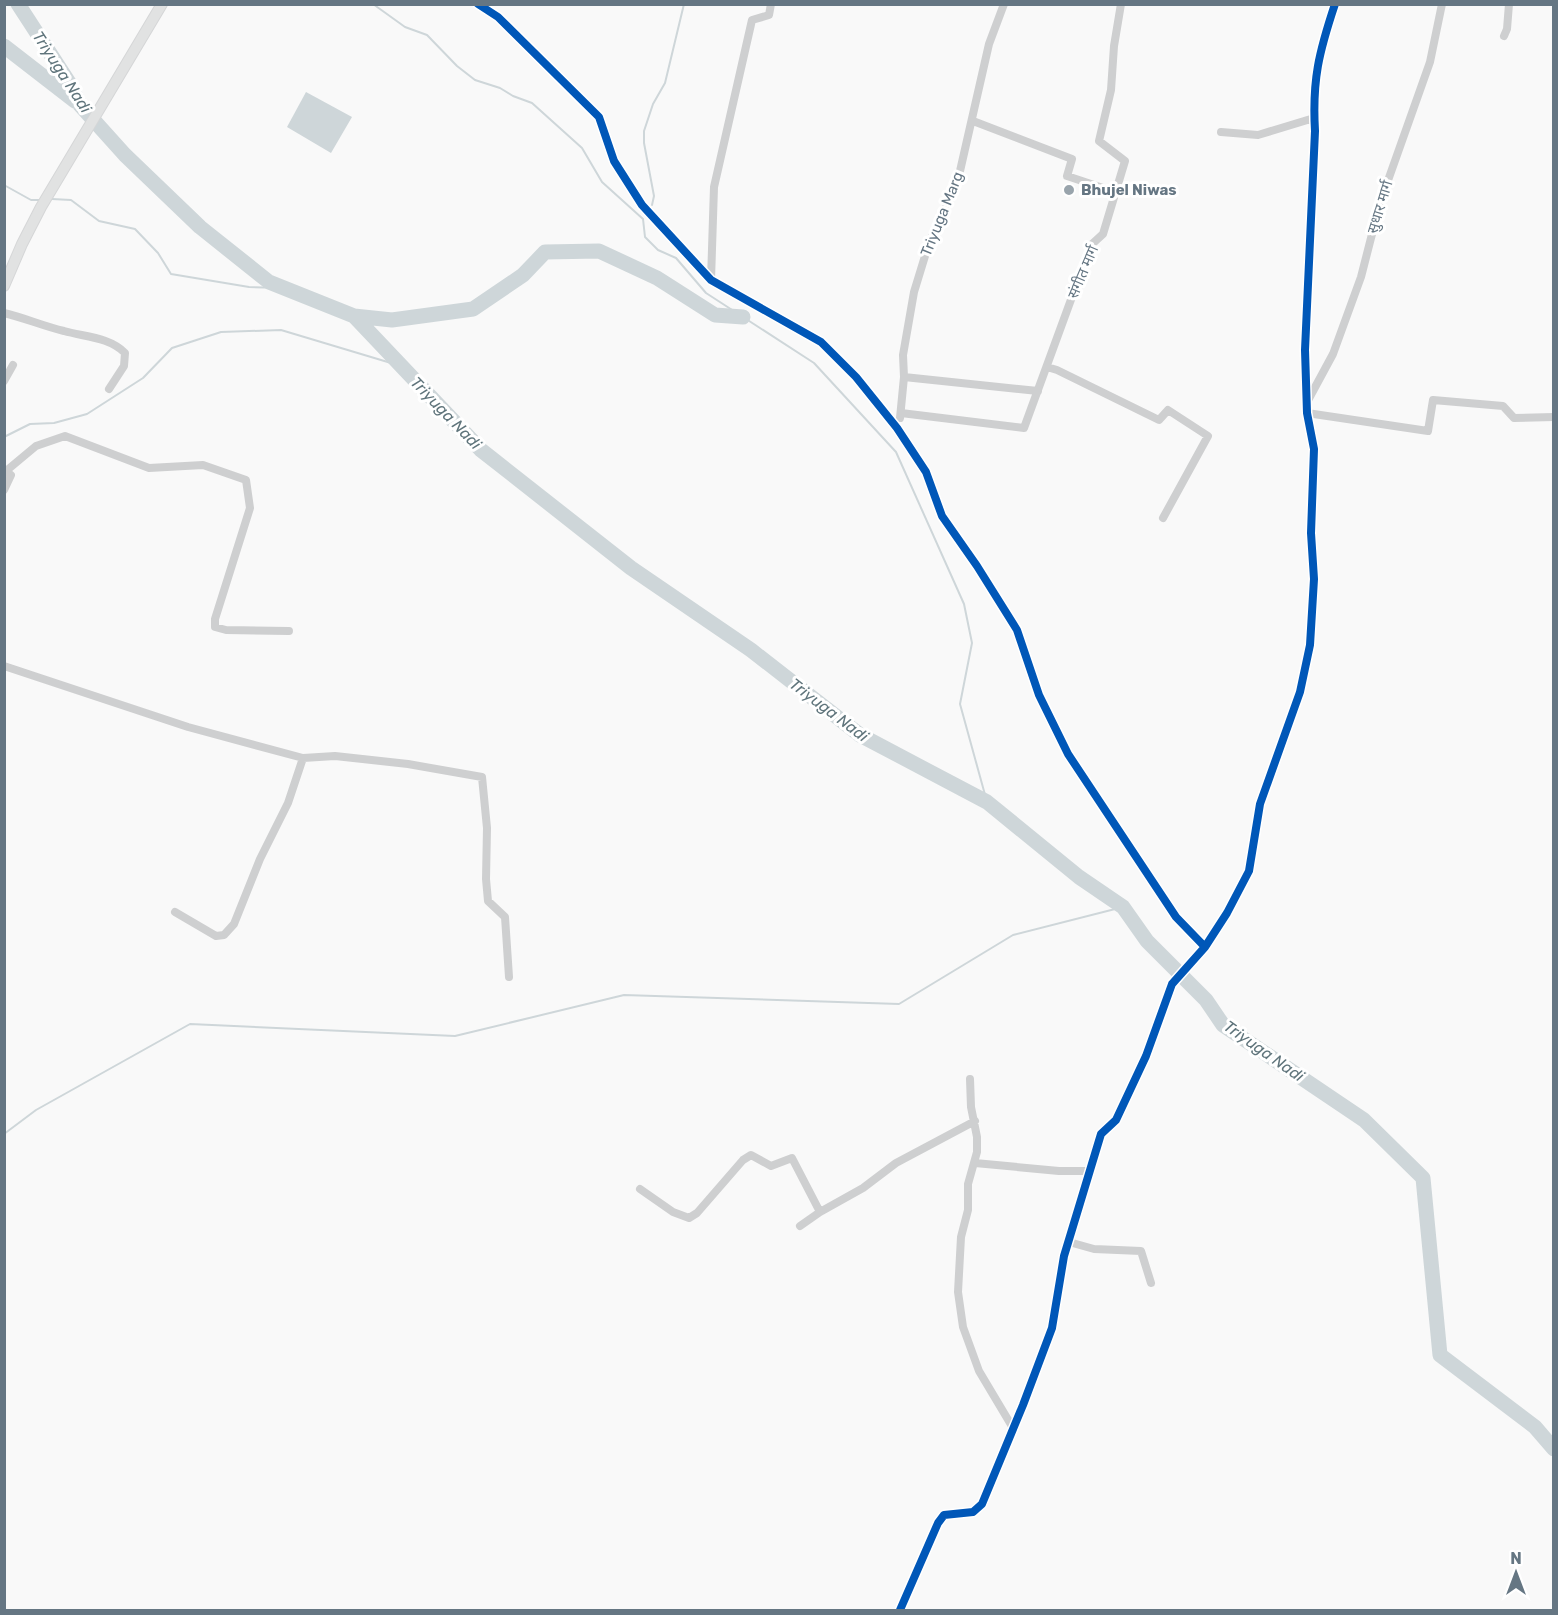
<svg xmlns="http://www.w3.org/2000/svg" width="1558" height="1615" font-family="Rubik,'Noto Sans Devanagari',sans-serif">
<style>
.water{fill:#ced6d9}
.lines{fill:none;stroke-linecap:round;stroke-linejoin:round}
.stream{stroke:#ced6d9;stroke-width:2}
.river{stroke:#ced6d9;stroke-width:15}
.secondary-casing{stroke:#d5d6d7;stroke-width:12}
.minor{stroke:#cecfd0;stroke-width:8}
.secondary{stroke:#e1e2e2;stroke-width:10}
.cycleway-casing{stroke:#fff;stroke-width:11}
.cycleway{stroke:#0057b8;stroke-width:8}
.poi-dot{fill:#99a4ac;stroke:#fff;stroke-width:2}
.labels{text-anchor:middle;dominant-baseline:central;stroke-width:6;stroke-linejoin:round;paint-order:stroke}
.poi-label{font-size:15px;font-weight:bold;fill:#657683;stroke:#fff;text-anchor:start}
.street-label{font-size:15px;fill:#657683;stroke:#fff}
.water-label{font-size:16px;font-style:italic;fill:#60757c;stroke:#fff}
</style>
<rect width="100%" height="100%" fill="#f9f9f9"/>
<!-- water -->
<path class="water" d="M 306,92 L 352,117 L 331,153 L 287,127 Z"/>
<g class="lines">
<!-- stream -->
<path class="stream" d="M 373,4 L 405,27 L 427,35 L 457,66 L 475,80 L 500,88 L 513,96 L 532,103 L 582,148 L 602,182 L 643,219 L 645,237 L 658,250 L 676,258 L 706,293 L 814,363 L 896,452 L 964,604 L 972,643 L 960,704 L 987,802
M 4,185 L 31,200 L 40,200
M 52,199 L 71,200 L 99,221 L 135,229 L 158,253 L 171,274 L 249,287 L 284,288
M 652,205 L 654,196 L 644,143 L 644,131 L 653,104 L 665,83 L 684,4
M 4,437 L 30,424 L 54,423 L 87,414 L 143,378 L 172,348 L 221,332 L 281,330 L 401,366
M 4,1134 L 36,1110 L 190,1024 L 455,1036 L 624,995 L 899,1004 L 1013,935 L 1123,907"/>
<!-- river -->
<path class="river" d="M 18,4 L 70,84 L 80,105 L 125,155 L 200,227 L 269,282 L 354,316 L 481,450 L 631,568 L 751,650 L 860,735 L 987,802 L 1079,877 L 1123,907 L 1147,941 L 1206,1000 L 1223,1025 L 1364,1120 L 1423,1178 L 1440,1355 L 1535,1427 L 1554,1449
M 4,46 L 75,101
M 354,316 L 392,320 L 473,309 L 523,275 L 545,252 L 599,251 L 657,278 L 715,315 L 743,317"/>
<defs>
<path id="secondary" d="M 4,286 L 22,244 L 41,207 L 162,4"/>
</defs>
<!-- secondary casing -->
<use href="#secondary" class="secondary-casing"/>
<!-- minor -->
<path class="minor" d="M 478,4 L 498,17 L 599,117 L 614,161 L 642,205 L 711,280 L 821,342 L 856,377 L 897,428 L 926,472 L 942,516 L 977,566 L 1017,630 L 1039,695 L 1068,754 L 1176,917 L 1205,947
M 1504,36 L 1507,29 L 1509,4
M 973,121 L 1072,159 L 1067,176 L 1115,192
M 1221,132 L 1258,135 L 1314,118
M 711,280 L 714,187 L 752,20 L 769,15 L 771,4
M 4,313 C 25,318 43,326 64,331 C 85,337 109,337 125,353 L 124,366 L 109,389
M 1047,367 L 1057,370 L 1159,420 L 1168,410 L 1208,436 L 1163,518
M 904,377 L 1038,391
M 4,381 L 13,365
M 1306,404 L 1333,354 L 1361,277 L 1380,203 L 1430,62 L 1442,4
M 901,413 L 1024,428 L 1091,245 L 1103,234 L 1125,161 L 1099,141 L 1111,90 L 1114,46 L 1121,4
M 1307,413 L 1428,431 L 1433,400 L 1503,406 L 1514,418 L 1554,417
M 900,418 L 904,377 L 903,355 L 914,292 L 929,243 L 949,200 L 960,171 L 989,44 L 1004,4
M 4,470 L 6,471 L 36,446 L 65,436 L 149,468 L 203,465 L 246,480 L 250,508 L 215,619 L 215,627 L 226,630 L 289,631
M 4,490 L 11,475 L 6,471
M 4,666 L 188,727 L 303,758 L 335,756 L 408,764 L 482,777 L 487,828 L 486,879 L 488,901 L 505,917 L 509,977
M 175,912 L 216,936 L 224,935 L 234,924 L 260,859 L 288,803 L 303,758
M 970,1079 L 971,1107 L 977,1137 L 977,1152 L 968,1184 L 968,1210 L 961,1237 L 958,1292 L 963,1327 L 979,1371 L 1013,1428
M 975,1163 L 1059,1171 L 1091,1171
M 640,1189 L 673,1212 L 689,1218 L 697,1213 L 743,1160 L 751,1155 L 771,1166 L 792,1158 L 820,1212
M 800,1226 L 820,1212 L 863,1188 L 896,1163 L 975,1121
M 1069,1242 L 1094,1249 L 1141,1251 L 1151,1283
M 900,1610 L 938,1523 L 944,1515 L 973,1512 L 982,1504 L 1023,1405 L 1052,1328 L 1064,1256 L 1101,1134 L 1116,1120 L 1146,1056 L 1172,984 L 1205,947 L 1227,913 L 1249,871 L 1260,804 L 1300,692 L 1310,645 L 1314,579 L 1311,533 L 1314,449 L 1307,413 L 1305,350 L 1315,131 C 1312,80 1319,52 1335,4"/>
<!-- secondary -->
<use href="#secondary" class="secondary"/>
<defs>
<path id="cycleway" d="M 478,4 L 498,17 L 599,117 L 614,161 L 642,205 L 711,280 L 821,342 L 856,377 L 897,428 L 926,472 L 942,516 L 977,566 L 1017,630 L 1039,695 L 1068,754 L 1176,917 L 1205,947
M 900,1610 L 938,1523 L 944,1515 L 973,1512 L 982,1504 L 1023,1405 L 1052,1328 L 1064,1256 L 1101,1134 L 1116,1120 L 1146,1056 L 1172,984 L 1205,947 L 1227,913 L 1249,871 L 1260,804 L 1300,692 L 1310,645 L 1314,579 L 1311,533 L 1314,449 L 1307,413 L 1305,350 L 1315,131 C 1312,80 1319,52 1335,4"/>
</defs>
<!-- cycleway casing -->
<use href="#cycleway" class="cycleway-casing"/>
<!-- cycleway -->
<use href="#cycleway" class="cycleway"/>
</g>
<!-- markers -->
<circle class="poi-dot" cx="1069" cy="190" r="6"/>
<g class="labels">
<!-- poi labels -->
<g class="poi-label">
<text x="1081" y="190">Bhujel Niwas</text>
</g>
<!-- street labels -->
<g class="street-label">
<text transform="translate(1380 207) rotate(-73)">सुधार मार्ग</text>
<text transform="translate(942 214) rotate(-68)">Triyuga Marg</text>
<text transform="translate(1083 272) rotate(-67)">संगीत मार्ग</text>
</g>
<!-- water labels -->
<g class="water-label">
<text transform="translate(62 72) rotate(57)">Triyuga Nadi</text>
<text transform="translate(446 413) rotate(46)">Triyuga Nadi</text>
<text transform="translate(829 710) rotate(37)">Triyuga Nadi</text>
<text transform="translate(1264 1051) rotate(35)">Triyuga Nadi</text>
</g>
</g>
<!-- border -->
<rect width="1558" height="1615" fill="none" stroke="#657683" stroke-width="12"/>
<!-- north arrow -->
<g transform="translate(1516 1573)" stroke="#ffffff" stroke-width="4.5" paint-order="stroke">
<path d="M0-4.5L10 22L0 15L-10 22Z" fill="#657683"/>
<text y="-9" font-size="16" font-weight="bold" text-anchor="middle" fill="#657683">N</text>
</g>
</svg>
